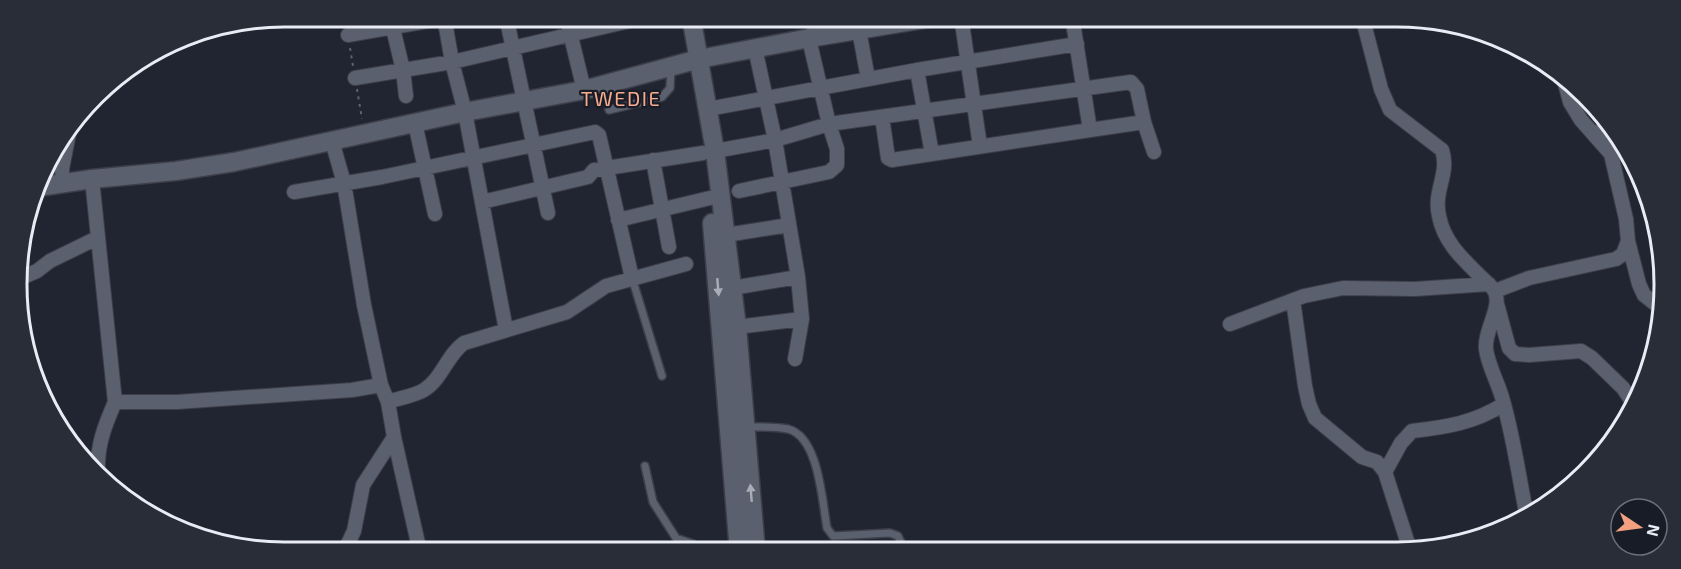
<svg xmlns="http://www.w3.org/2000/svg" width="1681" height="569" font-family="'Exo 2',sans-serif">
<style>
.lines{fill:none;stroke-linecap:round;stroke-linejoin:round}
.service-casing{stroke:#3c3f49;stroke-width:10}
.minor-casing{stroke:#3c3f49;stroke-width:16}
.tertiary-casing{stroke:#3c3f49;stroke-width:21}
.path{stroke:#5f636e;stroke-width:2;stroke-dasharray:3 4.5;stroke-linecap:butt}
.service{stroke:#5b606f;stroke-width:7}
.minor{stroke:#5b606f;stroke-width:14}
.tertiary{stroke:#5b606f;stroke-width:18}
.oneway{fill:#a9adb8}
.labels{text-anchor:middle;dominant-baseline:central;stroke-width:4.5;stroke-linejoin:round;paint-order:stroke}
.quarter-label{font-size:20px;letter-spacing:1.5px;fill:#f8ab8d;stroke:#181c27}
.rim{fill:none;stroke:#e9ecf4;stroke-width:3}
</style>
<rect width="100%" height="100%" fill="#212531"/>
<g class="lines">
<defs>
<path id="service" d="M 609,110 L 662,97 L 670,88 L 671,67
M 632,278 L 662,376
M 746,427 C 759,427 774,426 788,429 C 819,437 822,501 827,528 L 833,536 L 890,533 L 898,536 L 905,551
M 645,466 L 653,502 L 676,538 L 693,544 L 704,552"/>
<path id="minor" d="M 390,16 L 403,70 L 406,96
M 444,16 L 452,62 L 465,112 L 506,330
M 506,16 L 548,213
M 566,16 L 584,90
M 812,16 L 815,37
M 961,16 L 980,146
M 1362,16 L 1381,89 L 1390,110 L 1442,150 C 1450,174 1433,190 1439,216 C 1444,243 1464,260 1482,278 C 1486,282 1493,287 1495,292 C 1502,307 1484,331 1486,349 C 1488,366 1499,384 1503,401 C 1514,439 1519,478 1527,517
M 859,30 L 868,79
M 348,35 L 456,16
M 755,48 L 775,140 L 798,277 L 802,319 L 795,359
M 917,70 L 932,154
M 355,78 L 452,62 L 651,16
M 708,109 L 917,70 L 1077,44
M 882,117 L 888,158 L 892,160 L 1090,130 L 1072,16
M 415,123 L 435,214
M 1090,130 L 1144,122
M 1594,133 L 1610,130
M 332,141 L 344,183 L 364,305 L 381,385 L 388,402 L 394,437 L 420,552
M 715,151 L 775,140 L 829,124 L 1131,82 L 1137,89 L 1144,122 L 1154,152
M 653,160 L 669,247
M 92,179 L 115,402 C 105,425 97,445 98,470
M 63,184 L 62,169 L 69,133
M 739,191 L 829,172 L 837,165 L 837,149 L 829,124 L 809,39
M 294,192 L 382,177 L 595,132 L 599,135 L 632,278
M 482,202 L 588,177 L 594,170 L 703,153
M 618,220 L 710,198
M 726,235 L 789,225
M 1628,241 L 1639,284 L 1644,295 L 1658,306
M 21,278 L 37,271 L 50,261 L 97,238
M 732,288 L 798,277
M 1495,291 L 1529,278 L 1616,259 L 1623,254 L 1628,241 L 1626,219 L 1611,154 L 1581,120 L 1570,102 L 1563,76
M 1293,300 L 1305,386 L 1309,404 L 1315,418 L 1362,457 L 1377,462 L 1385,472 L 1410,550
M 1497,304 L 1509,348 L 1515,354 L 1529,355 L 1581,351 L 1592,358 L 1623,388 L 1634,405
M 1230,324 L 1304,296 L 1343,288 L 1415,289 L 1489,284
M 737,327 L 802,319
M 115,402 L 177,402 L 352,390 L 381,385
M 388,402 C 399,398 414,396 424,390 C 442,379 447,355 464,343 L 567,312 L 606,286 L 686,264
M 1385,472 L 1401,443 L 1412,431 C 1447,427 1474,423 1504,404
M 344,552 L 354,531 L 363,485 L 394,437"/>
<path id="tertiary" d="M 691,16 L 715,151 L 737,327 L 756,552
M 38,187 L 92,179 L 176,171 L 234,162 L 465,112 L 584,90 L 699,59 L 815,37 L 942,16
M 712,223 L 739,552"/>
</defs>
<!-- service casing -->
<use href="#service" class="service-casing"/>
<!-- minor casing -->
<use href="#minor" class="minor-casing"/>
<!-- tertiary casing -->
<use href="#tertiary" class="tertiary-casing"/>
<!-- path -->
<path class="path" d="M 341,16 L 345,25
M 350,48 L 353,66
M 357,89 L 362,119"/>
<!-- service -->
<use href="#service" class="service"/>
<!-- minor -->
<use href="#minor" class="minor"/>
<!-- tertiary -->
<use href="#tertiary" class="tertiary"/>
</g>
<!-- one-way arrows -->
<defs><path id="oneway-solid" d="M-6-.8H1V-3.2L6.5 0L1 3.2V.8H-6Z" transform="scale(1.5)"/></defs>
<g class="oneway">
<use href="#oneway-solid" transform="translate(718 287) rotate(85)"/>
<use href="#oneway-solid" transform="translate(751 493) rotate(-95)"/>
</g>
<g class="labels">
<!-- quarter labels -->
<g class="quarter-label">
<text x="621" y="98">TWEDIE</text>
</g>
</g>
<!-- crop -->
<path d="M0 0H1681V569H0ZM284 27H1397A257 257 0 0 1 1654 284V285A257 257 0 0 1 1397 542H284A257 257 0 0 1 27 285V284A257 257 0 0 1 284 27Z" fill="#292d37" fill-rule="evenodd"/>
<path class="rim" d="M284 27H1397A257 257 0 0 1 1654 284V285A257 257 0 0 1 1397 542H284A257 257 0 0 1 27 285V284A257 257 0 0 1 284 27Z"/>
<!-- north arrow -->
<g transform="translate(1639 527) rotate(103)"><circle r="28" fill="#181c27" stroke="#6c6f79" stroke-width="1.5"/>
<path d="M0-4.5L10 22L0 15L-10 22Z" fill="#f2a080"/>
<text y="-9" font-size="16" font-weight="bold" text-anchor="middle" fill="#e9ecf4">N</text>
</g>
</svg>
